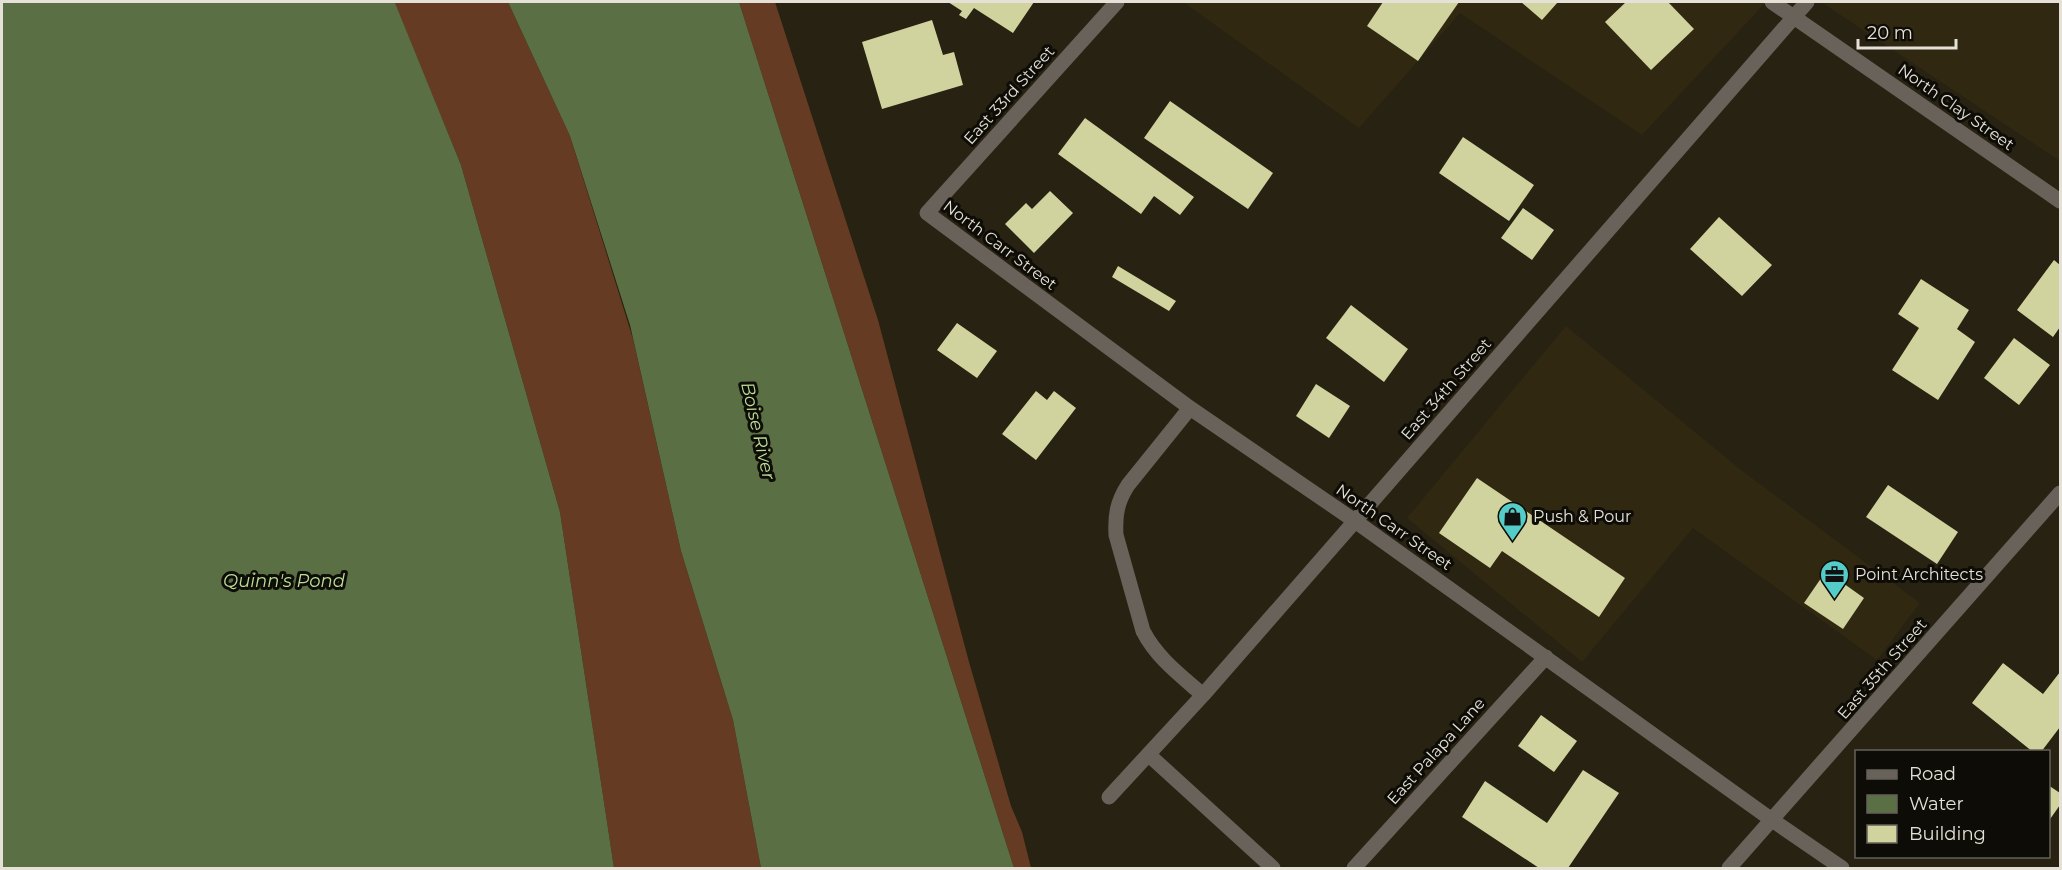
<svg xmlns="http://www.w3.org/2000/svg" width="2062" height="870" font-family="Montserrat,sans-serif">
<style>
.built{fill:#312812}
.forest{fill:#653b23}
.water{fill:#5a6f44}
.building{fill:#d1d39e}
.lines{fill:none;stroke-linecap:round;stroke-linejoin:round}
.street{stroke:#68625b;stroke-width:15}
.labels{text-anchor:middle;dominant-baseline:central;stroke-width:6;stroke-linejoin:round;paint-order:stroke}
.street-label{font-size:16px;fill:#e5e1d7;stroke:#0e0c06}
.poi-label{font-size:16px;fill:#e5e1d7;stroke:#0e0c06;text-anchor:start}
.water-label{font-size:18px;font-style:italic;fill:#badd97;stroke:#0e0c06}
</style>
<rect width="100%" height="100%" fill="#282212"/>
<!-- built -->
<path class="built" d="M 1183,2 L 1766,2 L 1642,135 L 1460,13 L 1359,128 Z
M 1821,2 L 2060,2 L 2060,161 Z
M 1566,326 L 1741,470 L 1920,603 L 1877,660 L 1693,528 L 1582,662 L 1407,518 Z"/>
<!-- forest -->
<path class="forest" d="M 394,2 L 508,2 L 570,136 L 633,339 L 681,551 L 733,720 L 761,868 L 614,868 L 560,512 L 461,165 Z
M 739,2 L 775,2 L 878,320 L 969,662 L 1011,806 L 1022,832 L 1031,868 L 1014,868 Z"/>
<!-- water -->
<path class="water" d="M 2,2 L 394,2 L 395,3 L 461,165 L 560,512 L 614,868 L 2,868 Z
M 508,2 L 739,2 L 1014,868 L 761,868 L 733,720 L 681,551 L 630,325 L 570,136 Z"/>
<!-- building -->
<path class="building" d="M 948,2 L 1034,2 L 1013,33 L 974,8 L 966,19 L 959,15 L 962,11 Z
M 1383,2 L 1459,2 L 1418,61 L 1367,26 Z
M 1521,2 L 1558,2 L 1542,20 Z
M 1626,2 L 1668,2 L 1694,29 L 1651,70 L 1605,22 Z
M 932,20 L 943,55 L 954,52 L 963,85 L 882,109 L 862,42 Z
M 1170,101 L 1273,173 L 1248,209 L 1144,138 Z
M 1085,118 L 1194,197 L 1180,215 L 1154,196 L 1141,214 L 1058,154 Z
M 1463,137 L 1534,185 L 1509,221 L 1439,173 Z
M 1050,191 L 1073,213 L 1034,253 L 1005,224 L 1026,203 L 1032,209 Z
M 1523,208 L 1554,230 L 1532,260 L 1501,238 Z
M 1719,217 L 1772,265 L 1742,296 L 1690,249 Z
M 2054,260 L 2060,265 L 2060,327 L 2053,337 L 2017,310 Z
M 1118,266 L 1176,301 L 1169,311 L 1112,277 Z
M 1921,279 L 1969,310 L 1957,329 L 1975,342 L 1938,400 L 1892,370 L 1919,328 L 1898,314 Z
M 1351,305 L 1408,349 L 1384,382 L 1326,338 Z
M 957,323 L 997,351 L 977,378 L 937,350 Z
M 2014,338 L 2050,365 L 2019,405 L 1984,378 Z
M 1316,384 L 1350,406 L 1329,438 L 1296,416 Z
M 1036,391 L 1047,400 L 1054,391 L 1076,408 L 1036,460 L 1002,434 Z
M 1477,478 L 1625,578 L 1599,617 L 1502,551 L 1490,568 L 1439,533 Z
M 1888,485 L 1958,532 L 1937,564 L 1866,517 Z
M 1826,571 L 1864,598 L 1843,629 L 1804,603 Z
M 2003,663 L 2043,694 L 2060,672 L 2060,727 L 2041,752 L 2033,752 L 1972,703 Z
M 1541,715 L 1577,741 L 1554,772 L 1518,746 Z
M 1583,770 L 1619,793 L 1568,868 L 1539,868 L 1462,817 L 1485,781 L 1547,823 Z
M 2048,785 L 2060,793 L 2060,805 L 2048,822 Z"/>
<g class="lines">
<!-- street -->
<path class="street" d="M 1117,2 L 927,213 L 1190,408 L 1355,521 L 1772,820 L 1842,868
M 1772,2 L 2060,201
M 1190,408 L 1128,485 C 1117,502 1115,515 1116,535 L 1143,631 C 1157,658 1180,675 1203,695
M 1149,755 L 1273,868
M 1109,797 L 1203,695 L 1355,521 L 1807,2
M 1354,868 L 1546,657
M 1729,868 L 2060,493"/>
</g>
<!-- icons -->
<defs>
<symbol id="shop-pin" viewBox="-11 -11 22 30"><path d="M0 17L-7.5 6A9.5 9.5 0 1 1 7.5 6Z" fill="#54cdc8" stroke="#0e0c06"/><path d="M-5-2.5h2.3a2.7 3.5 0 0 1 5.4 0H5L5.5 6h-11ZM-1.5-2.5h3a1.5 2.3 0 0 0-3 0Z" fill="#111"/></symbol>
<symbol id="office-pin" viewBox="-11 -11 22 30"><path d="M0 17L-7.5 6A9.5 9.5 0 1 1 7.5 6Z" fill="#54cdc8" stroke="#0e0c06"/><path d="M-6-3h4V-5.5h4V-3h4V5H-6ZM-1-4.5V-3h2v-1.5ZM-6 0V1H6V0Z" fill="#111"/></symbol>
</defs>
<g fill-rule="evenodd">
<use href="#shop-pin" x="1496" y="500" width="33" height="45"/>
<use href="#office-pin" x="1818" y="558" width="33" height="45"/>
</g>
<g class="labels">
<!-- street labels -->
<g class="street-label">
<text transform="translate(1009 95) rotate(-48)">East 33rd Street</text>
<text transform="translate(1956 107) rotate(35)">North Clay Street</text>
<text transform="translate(1000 245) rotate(37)">North Carr Street</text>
<text transform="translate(1446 389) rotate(-49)">East 34th Street</text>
<text transform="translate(1394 527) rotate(35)">North Carr Street</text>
<text transform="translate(1882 669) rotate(-49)">East 35th Street</text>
<text transform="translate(1436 751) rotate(-48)">East Palapa Lane</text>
</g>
<!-- poi labels -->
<g class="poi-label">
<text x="1533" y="516">Push &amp; Pour</text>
<text x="1855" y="574">Point Architects</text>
</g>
<!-- water labels -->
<g class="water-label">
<text transform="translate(758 431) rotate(77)">Boise River</text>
<text x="284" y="581">Quinn's Pond</text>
</g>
</g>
<!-- border -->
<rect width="2062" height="870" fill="none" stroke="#e5e1d7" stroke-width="6"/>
<!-- legend -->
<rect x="1855" y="750" width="195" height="108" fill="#0e0c06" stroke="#64615a" stroke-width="1.5"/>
<rect x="1867" y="770" width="30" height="9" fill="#68625b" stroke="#64615a" stroke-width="1.5"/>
<text x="1909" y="780" font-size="18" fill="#e5e1d7">Road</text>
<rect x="1867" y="795" width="30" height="18" fill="#5a6f44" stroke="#64615a" stroke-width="1.5"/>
<text x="1909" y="810" font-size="18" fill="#e5e1d7">Water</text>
<rect x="1867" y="825" width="30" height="18" fill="#d1d39e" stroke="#64615a" stroke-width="1.5"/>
<text x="1909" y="840" font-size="18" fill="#e5e1d7">Building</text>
<!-- scale -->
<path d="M1858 39v9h98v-9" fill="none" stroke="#e5e1d7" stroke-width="3"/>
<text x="1867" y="39" font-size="18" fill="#e5e1d7" stroke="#0e0c06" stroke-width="4.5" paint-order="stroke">20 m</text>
</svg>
